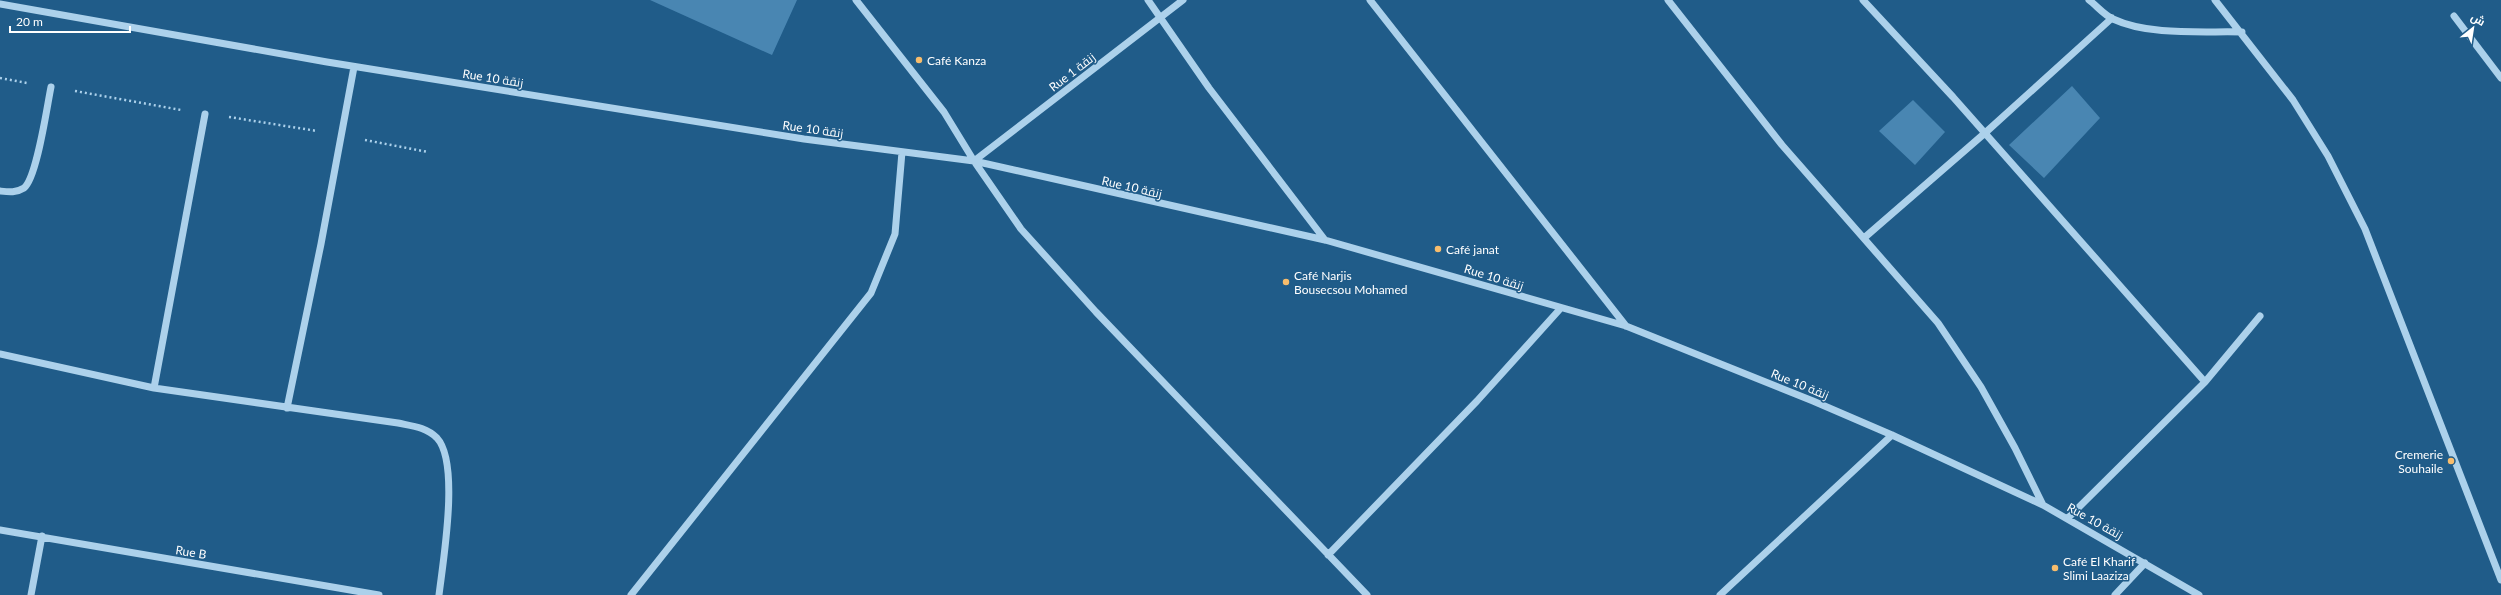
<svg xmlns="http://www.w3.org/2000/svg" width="2501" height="595" font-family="Lato,Cairo,sans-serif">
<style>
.building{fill:#4986b2}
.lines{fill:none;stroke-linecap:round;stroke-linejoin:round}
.path{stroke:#acd1eb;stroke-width:2.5;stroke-dasharray:2 3;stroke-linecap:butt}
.minor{stroke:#acd1eb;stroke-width:7}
.poi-dot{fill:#f8bd6c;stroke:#205c89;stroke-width:1.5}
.labels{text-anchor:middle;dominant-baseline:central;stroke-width:3;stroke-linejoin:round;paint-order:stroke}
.poi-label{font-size:12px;fill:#fff;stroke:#205c89;text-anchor:start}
.street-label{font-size:12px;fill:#fff;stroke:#205c89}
</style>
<rect width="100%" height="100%" fill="#205c89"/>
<!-- building -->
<path class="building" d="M 650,0 L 797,0 L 772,55 Z
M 2072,86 L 2100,118 L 2044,178 L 2009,145 Z
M 1913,100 L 1945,132 L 1915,165 L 1879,131 Z"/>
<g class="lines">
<!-- path -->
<path class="path" d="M 0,78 L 27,83
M 75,91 L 181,110
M 229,117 L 317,131
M 365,140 L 428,152"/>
<!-- minor -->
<path class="minor" d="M 856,0 L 944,112 L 974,161 L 1021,229 L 1096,312 L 1367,595
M 1148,0 L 1209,88 L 1325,240
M 1370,0 L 1626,326
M 1668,0 L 1782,145 L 1938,323 L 1981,387 L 2015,448 L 2043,505
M 1863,0 L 1953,97 L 2205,382
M 2089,0 C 2097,6 2104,15 2113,19 C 2149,36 2203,31 2242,32
M 2215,0 L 2293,100 L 2328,156 L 2365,229 L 2501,580
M 0,4 L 327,62 L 804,139 L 974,161 L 1325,240 L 1626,326 L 1813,401 L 1892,435 L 2043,505 L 2199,595
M 2454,16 L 2501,78
M 974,161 L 1183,0
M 0,191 C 9,192 16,193 24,188 C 37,178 47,106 51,87
M 1864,238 L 1985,133 L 2112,18
M 0,354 L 154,388 L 398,423 C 412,426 426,427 437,438 C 460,463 443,561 439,595
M 154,388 L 205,114
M 287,408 L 321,244 L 354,67
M 2068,518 L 2205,382 L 2260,316
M 0,530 L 379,595
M 1328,555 L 1477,401 L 1560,309
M 31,595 L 42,536
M 631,595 L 871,293 L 895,234 L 902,152
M 1720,595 L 1892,435
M 2115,595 L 2145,563"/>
</g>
<!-- markers -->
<g class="poi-dot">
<circle cx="919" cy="60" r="4"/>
<circle cx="1438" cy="249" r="4"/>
<circle cx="1286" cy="282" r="4"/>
<circle cx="2451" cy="461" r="4"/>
<circle cx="2055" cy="568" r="4"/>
</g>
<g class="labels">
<!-- poi labels -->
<g class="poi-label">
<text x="927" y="60">Café Kanza</text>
<text x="1446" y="249">Café janat</text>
<text x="1294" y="275">Café Narjis<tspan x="1294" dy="14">Bousecsou Mohamed</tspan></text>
<text x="2443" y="454" text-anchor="end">Cremerie<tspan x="2443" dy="14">Souhaile</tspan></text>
<text x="2063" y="561">Café El Kharif<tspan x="2063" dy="14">Slimi Laaziza</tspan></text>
</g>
<!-- street labels -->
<g class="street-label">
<text transform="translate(1072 72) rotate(-38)">Rue 1 زنقة</text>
<text transform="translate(493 78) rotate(9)">Rue 10 زنقة</text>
<text transform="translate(813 129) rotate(8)">Rue 10 زنقة</text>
<text transform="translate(1132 187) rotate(13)">Rue 10 زنقة</text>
<text transform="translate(1494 277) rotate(17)">Rue 10 زنقة</text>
<text transform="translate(1800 384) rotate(22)">Rue 10 زنقة</text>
<text transform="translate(2095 521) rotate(29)">Rue 10 زنقة</text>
<text transform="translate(191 552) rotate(9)">Rue B</text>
</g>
</g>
<!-- north arrow -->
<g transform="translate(2473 28) rotate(30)" stroke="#205c89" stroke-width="3" paint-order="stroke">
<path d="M0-3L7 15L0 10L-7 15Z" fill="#ffffff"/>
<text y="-6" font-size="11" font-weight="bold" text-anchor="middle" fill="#ffffff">ش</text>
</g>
<!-- scale -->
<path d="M10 26v6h120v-6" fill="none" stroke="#ffffff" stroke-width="2"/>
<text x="16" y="26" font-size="12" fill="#ffffff" stroke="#205c89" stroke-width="3" paint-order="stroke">20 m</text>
</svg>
